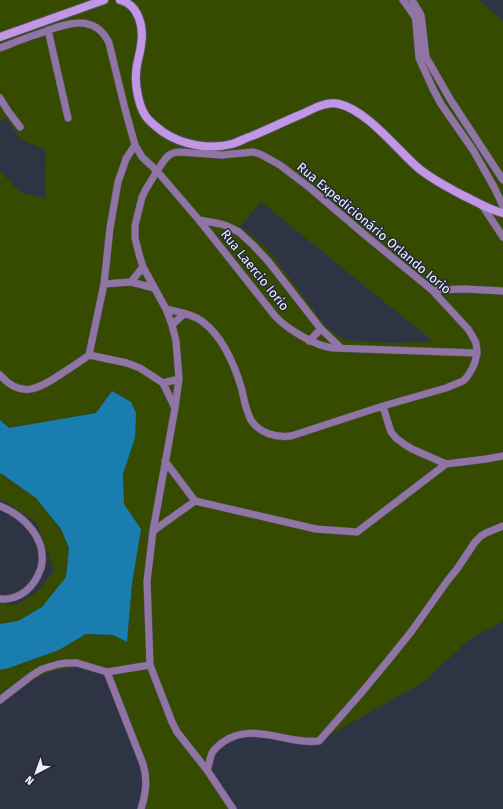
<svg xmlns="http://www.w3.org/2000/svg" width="503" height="809" font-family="'Fira Sans',sans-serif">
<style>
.green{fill:#374b00;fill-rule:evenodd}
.water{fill:#1a7daf}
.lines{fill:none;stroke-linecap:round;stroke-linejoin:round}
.street-casing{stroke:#4d5262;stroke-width:8}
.secondary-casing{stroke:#4d5262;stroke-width:10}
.street{stroke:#8f74a4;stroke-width:7}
.secondary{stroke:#c196e3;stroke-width:8}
.labels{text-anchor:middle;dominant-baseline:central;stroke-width:3;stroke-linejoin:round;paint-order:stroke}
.street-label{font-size:13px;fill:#edf1fc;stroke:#252a3b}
</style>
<rect width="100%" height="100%" fill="#2f3445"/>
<!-- green -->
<path class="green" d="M 0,0 L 479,0 L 503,21 L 503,621 L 469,640 L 422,683 L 319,741 L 233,736 L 219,750 L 207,770 L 231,809 L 137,809 L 146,790 L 135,743 L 107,672 L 77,667 L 52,671 L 33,680 L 0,705 L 0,670 L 9,668 L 59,650 L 86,634 L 113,635 L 127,641 L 132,584 L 141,529 L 124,504 L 123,474 L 135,438 L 96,413 L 9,428 L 0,420 L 0,171 L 21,193 L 45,198 L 46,150 L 20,139 L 6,117 L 0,122 ZM 261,202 L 433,341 L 433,342 L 390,343 L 345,340 L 326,327 L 267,248 L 240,226 Z
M 0,474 L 2,474 L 36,498 L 61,529 L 69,548 L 66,577 L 42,607 L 18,621 L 0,624 L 0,603 L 17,605 L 38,591 L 54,571 L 37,523 L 3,500 L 0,500 Z"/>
<!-- water -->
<path class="water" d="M 112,391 L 131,402 L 136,413 L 135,438 L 123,474 L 124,504 L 141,529 L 132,584 L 127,642 L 113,635 L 86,634 L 59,650 L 9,668 L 0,670 L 0,624 L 18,621 L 42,607 L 66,577 L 69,548 L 61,529 L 36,498 L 2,474 L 0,474 L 0,420 L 9,428 L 96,413 Z"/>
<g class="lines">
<defs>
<path id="street" d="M 403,0 L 415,17 L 416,23 L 419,58 L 433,89 L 441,104 L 473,150 L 494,187 L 503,206
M 412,0 L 421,15 L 426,57 L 450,99 L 503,180
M 48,30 L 68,118
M 0,48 C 13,43 25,38 38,34 C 63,25 94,11 109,43 L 125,109 L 135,145 L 142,157 L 157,171 C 164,161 167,152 180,152 L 222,155 L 253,152 L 260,154 L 280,165 L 310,188 L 365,235 L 432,290 L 468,329 L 473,337 L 476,343 L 477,353 L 475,362 L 472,369 L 467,377 L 463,381 L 446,388 L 383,406 L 389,426 L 391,432 L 396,438 L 404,444 L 412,449 L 446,464 L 486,459 L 503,456
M 0,98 L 8,111 L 20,127
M 482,205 L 503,237
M 199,220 L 221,224 L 227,226 L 239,232 L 253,245 L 268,261 L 321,329 L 341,348
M 143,267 L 131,282 L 154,288
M 131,282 L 104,284 L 110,228 L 118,182 L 126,159 L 135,145
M 432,290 L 465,289 L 503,291
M 166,309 C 178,312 193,314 203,322 C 224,338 235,366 242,390 C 244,400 246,411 251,420 C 259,433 276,438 291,436 L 383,406
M 172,325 L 184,314
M 309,341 L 321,329
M 89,355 L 127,363 L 140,368 L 163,383 L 175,408
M 0,375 C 21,399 39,389 61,374 C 70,368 80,362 89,355 L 104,284
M 163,383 L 179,379
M 165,461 L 195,501 L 153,531 L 175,408 L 179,379 L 176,341 L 172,325 L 166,309 L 143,267 L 139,254 L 135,238 L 135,226 L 142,197 L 146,189 L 157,171 L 199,220 L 275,316 C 287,329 315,346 333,348 L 477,353
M 195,501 L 316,529 L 357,532 L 446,464
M 0,506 C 25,516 48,540 41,568 C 38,577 33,585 26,591 C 18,597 10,600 0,599
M 150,665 L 172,722 L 177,732 L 207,770 L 233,809
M 107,672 L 143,764 C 148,779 146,794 141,809
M 0,700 L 31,676 L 42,669 L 59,664 L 66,663 L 77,663 L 107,672 L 150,665 L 147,581 L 153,531
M 207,770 C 209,765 210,758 212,753 C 215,748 219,745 223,742 C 253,721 287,745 319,741 L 362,692 L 386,663 L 411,632 L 448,580 L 457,569 L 475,542 L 481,536 L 486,533 L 503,526"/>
<path id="secondary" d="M 120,0 C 139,5 144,27 141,45 C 140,55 136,64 136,74 C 135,86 139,106 145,115 C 149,122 157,127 163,132 C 182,145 210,150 232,144 C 239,142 245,138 252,136 C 269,129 285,121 302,114 C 313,109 326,101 339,104 C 366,110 395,147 416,166 C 429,178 446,186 462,195 C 475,201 489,210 503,213
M 0,37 L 104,0"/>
</defs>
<!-- street casing -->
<use href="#street" class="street-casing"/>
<!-- secondary casing -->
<use href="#secondary" class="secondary-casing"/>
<!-- street -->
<use href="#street" class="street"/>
<!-- secondary -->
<use href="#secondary" class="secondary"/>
</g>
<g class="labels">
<!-- street labels -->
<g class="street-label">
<text transform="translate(374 228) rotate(40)">Rua Expedicionário Orlando Iorio</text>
<text transform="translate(255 270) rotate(51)">Rua Laercio Iorio</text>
</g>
</g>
<!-- north arrow -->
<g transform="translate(36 773) rotate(221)" stroke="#252a3b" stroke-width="3" paint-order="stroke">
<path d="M0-3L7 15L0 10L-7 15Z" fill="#edf1fc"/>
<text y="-6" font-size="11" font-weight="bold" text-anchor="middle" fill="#edf1fc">N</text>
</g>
</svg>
